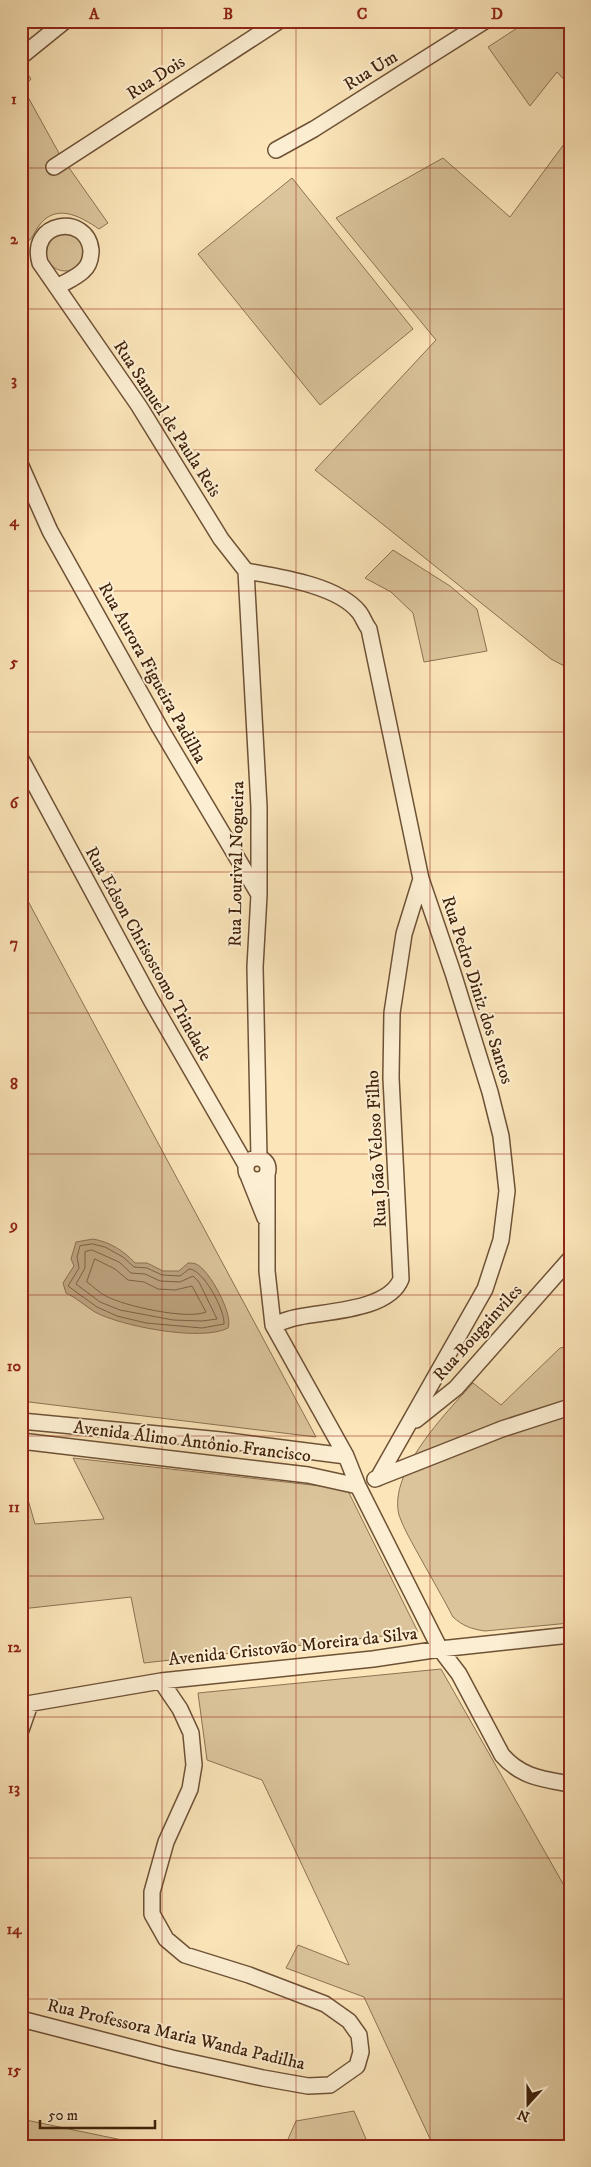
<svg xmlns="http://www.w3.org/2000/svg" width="591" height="2167" font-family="'IM FELL DW Pica',serif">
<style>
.green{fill:#dbc49b;stroke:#8d7253}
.water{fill:#bba27e;stroke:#896e50}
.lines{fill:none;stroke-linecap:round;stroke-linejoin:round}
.shore{stroke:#7d6244;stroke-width:1}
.minor-casing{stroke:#6e5236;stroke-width:18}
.minor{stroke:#fceed2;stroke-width:15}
.grid{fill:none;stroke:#8f2418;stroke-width:1;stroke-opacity:0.55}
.labels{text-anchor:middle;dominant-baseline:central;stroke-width:4;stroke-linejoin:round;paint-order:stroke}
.street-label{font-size:18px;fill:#3f210b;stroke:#fceed2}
.neatline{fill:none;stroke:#8f2418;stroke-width:2}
.grid-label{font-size:16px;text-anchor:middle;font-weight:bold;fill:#8f2418}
</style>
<rect width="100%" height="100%" fill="#fbe5b9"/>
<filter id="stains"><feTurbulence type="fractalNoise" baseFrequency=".004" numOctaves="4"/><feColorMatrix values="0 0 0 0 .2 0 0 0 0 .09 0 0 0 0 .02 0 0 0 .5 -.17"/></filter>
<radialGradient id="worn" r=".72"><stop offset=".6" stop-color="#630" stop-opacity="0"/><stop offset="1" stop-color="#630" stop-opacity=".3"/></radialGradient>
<!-- green -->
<path class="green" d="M 528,21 L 570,21 L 570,86 L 557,72 L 530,106 L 488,47 Z
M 21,64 L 31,79 L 23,88 L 60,155 L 108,223 L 99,229 C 80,216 55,202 38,227 C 32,236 32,241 21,246 Z
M 570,136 L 570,669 L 551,659 L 315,470 L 436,340 L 336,218 L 443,158 L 510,217 Z
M 292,178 L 413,329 L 320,405 L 198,254 Z
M46 252a19 19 0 1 1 38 0a19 19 0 1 1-38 0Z
M 393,550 L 450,586 L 477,609 L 487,651 L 424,662 L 413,613 L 391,592 L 365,578 Z
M 21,888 L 316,1437 L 21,1401 Z
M 570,1346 L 570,1623 L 485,1631 C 471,1629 463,1626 453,1617 C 441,1594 428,1572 416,1550 C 410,1539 403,1527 399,1515 C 388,1472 446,1413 473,1383 L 501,1405 L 560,1348 Z
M 73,1458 L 347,1489 L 418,1632 L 144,1663 L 131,1597 L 21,1609 L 21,1475 L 35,1524 L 104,1519 Z
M 441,1669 L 570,1896 L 570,2146 L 425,2146 L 432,2143 L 364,1997 L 286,1968 L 298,1945 L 349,1965 L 262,1780 L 207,1760 L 198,1693 Z
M 354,2111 L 369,2146 L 285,2146 L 296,2121 Z
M 21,2119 L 151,2146 L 21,2146 Z"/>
<!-- water -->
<path class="water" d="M 93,1239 C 110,1242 124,1251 135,1263 L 147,1263 L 163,1271 L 179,1271 L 188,1263 C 191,1263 193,1263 196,1264 C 209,1269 234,1315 228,1328 C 202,1342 120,1326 95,1312 C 85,1306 77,1298 66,1293 L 63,1283 L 74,1266 L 71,1259 L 76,1242 Z"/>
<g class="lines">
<!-- shore -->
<path class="shore" d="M 93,1244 L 105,1247 L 123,1257 L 134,1267 L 147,1268 L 162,1275 L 180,1276 L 189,1269 C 203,1269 225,1310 224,1324 L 202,1328 L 146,1323 L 117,1316 L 97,1307 L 68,1286 L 79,1268 L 77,1257 L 80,1246 Z
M 92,1250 L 119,1262 L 131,1273 L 145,1274 L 160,1281 L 180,1282 L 193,1276 L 199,1282 L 217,1319 L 202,1321 L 173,1320 L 120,1310 L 100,1302 L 76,1284 L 85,1268 L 85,1252 Z
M 95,1259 L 115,1269 L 128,1280 L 144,1282 L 158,1289 L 175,1290 L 192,1286 L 206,1312 C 187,1320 124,1306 106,1296 C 99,1293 93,1286 87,1282 Z"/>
<defs>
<path id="minor" d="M 23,55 L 65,21
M 276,150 L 314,129 L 485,21
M 54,167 L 279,21
M 57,287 C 65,282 76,278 83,271 C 89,266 91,257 91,250 C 87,213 28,221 40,263 L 139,406 L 221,539 L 246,571
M 21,466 L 50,531 L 160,728 L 258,893
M 246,571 C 279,577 337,585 359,612 C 363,617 365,624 369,629 L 421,879 L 453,973 L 490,1092 L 501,1136 L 507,1191 L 501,1240 L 485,1289 L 378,1478
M 246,571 L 259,807 L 259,895 L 255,967 L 259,1158
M 21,759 L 151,1000 L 246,1165
M246 1169a11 11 0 1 1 22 0a11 11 0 1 1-22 0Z
M 267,1174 L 267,1271 L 273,1325 L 346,1456 L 358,1486 L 440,1649 L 459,1674 L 502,1755 C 521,1777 542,1779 570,1784
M 249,1178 L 265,1218
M 273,1325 C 282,1322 291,1318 299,1317 C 328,1311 389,1310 401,1279 L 391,1078 L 392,1013 L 404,934 L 421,879
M 416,1420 L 456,1388 L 570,1259
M 21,1421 L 221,1440 L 346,1456
M 21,1441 L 308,1475 L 358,1486
M 375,1479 L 502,1429 L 570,1407
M 21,1705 L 161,1681 L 373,1659 L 440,1649 L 570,1635
M 21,1730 L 30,1704
M 21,2019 L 172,2058 L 263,2078 L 308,2086 L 330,2085 L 357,2066 L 361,2052 L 359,2035 L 349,2021 L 325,2004 L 249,1975 L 185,1955 L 166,1939 L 152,1914 L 152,1892 L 166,1842 L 190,1789 L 194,1765 L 191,1733 L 180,1709 L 161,1681"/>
</defs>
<!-- minor casing -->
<use href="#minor" class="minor-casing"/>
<!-- minor -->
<use href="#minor" class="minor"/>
</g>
<!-- grid -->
<path class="grid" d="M 162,21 L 162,2146M 296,21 L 296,2146M 430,21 L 430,2146M 21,168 L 570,168M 21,309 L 570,309M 21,450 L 570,450M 21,591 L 570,591M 21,732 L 570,732M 21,872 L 570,872M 21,1013 L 570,1013M 21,1154 L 570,1154M 21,1295 L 570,1295M 21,1436 L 570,1436M 21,1576 L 570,1576M 21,1717 L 570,1717M 21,1858 L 570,1858M 21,1999 L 570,1999"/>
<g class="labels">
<!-- street labels -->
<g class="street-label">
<text transform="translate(371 71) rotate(-32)">Rua Um</text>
<text transform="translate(156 78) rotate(-33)">Rua Dois</text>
<text transform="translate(167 419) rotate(57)">Rua Samuel de Paula Reis</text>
<text transform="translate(152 673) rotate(61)">Rua Aurora Figueira Padilha</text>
<text transform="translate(237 864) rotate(-89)">Rua Lourival Nogueira</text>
<text transform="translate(148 954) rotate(61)">Rua Edson Chrisostomo Trindade</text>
<text transform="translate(477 990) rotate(72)">Rua Pedro Diniz dos Santos</text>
<text transform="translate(377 1149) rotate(-93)">Rua João Veloso Filho</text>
<text transform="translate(478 1333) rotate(-48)">Rua Bougainviles</text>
<text transform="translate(192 1442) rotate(7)">Avenida Álimo Antônio Francisco</text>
<text transform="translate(293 1647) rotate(-6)">Avenida Cristovão Moreira da Silva</text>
<text transform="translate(176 2035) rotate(13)">Rua Professora Maria Wanda Padilha</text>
</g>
</g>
<!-- margin -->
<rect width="591" height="2167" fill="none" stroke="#fbe5b9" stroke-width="55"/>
<!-- north arrow -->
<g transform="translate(528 2104) rotate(201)" stroke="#fceed2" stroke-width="4" paint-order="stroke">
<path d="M0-4L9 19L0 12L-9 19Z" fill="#3f210b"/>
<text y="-8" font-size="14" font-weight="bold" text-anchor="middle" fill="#3f210b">N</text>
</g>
<!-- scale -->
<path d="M40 2120v8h115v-8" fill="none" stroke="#3f210b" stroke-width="2.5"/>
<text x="48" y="2120" font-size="15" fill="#3f210b" stroke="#fceed2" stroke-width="4" paint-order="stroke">50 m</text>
<rect x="28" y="28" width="536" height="2112" class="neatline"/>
<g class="grid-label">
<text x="94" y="19">A</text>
<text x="228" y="19">B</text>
<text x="362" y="19">C</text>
<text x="497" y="19">D</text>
<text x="14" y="104">1</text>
<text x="14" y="244">2</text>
<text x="14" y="385">3</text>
<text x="14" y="526">4</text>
<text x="14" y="667">5</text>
<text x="14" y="808">6</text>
<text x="14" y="948">7</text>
<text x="14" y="1089">8</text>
<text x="14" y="1230">9</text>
<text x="14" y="1371">10</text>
<text x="14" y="1512">11</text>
<text x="14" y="1652">12</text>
<text x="14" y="1793">13</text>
<text x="14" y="1934">14</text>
<text x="14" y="2075">15</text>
</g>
<rect width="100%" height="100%" filter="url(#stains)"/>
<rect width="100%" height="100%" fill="url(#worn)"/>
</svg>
